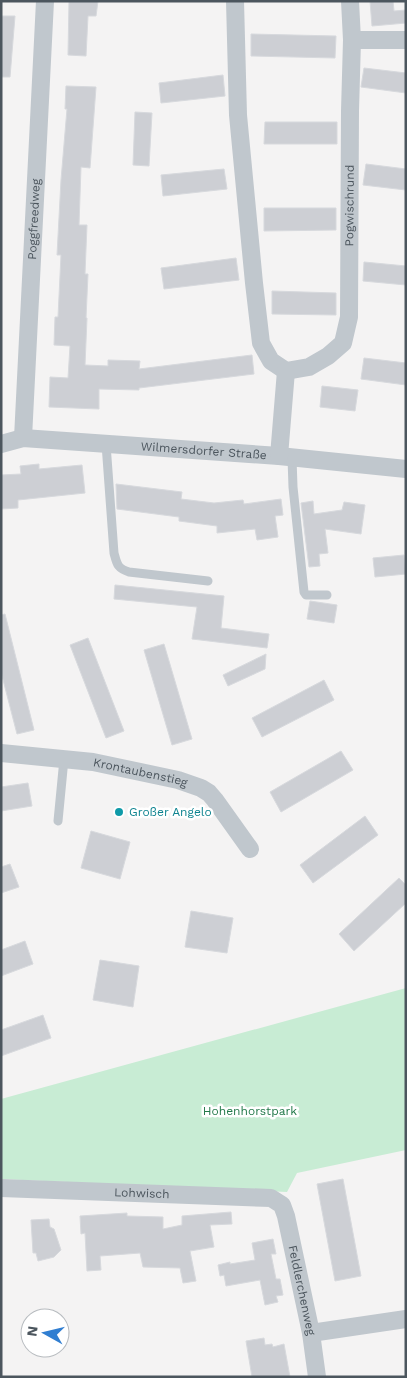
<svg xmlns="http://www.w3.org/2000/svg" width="407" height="1378" font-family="'Work Sans',sans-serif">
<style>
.green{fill:#c8ecd4}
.building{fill:#cdcfd4;stroke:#d7d9dd}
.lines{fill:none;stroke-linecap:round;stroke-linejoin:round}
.lane{stroke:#c0c7cd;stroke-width:9}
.street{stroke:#c0c7cd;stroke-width:18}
.culture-dot{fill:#0f9aa8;stroke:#fff;stroke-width:2}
.labels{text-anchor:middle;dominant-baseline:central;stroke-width:5;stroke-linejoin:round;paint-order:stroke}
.street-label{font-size:12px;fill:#4c565e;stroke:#fff}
.culture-label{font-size:12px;fill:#0d838f;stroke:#fff;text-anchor:start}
.park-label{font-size:12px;fill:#23794a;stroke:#fff}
</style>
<rect width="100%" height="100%" fill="#f4f3f3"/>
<!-- green -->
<path class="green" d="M 406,988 L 406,1150 L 297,1173 L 287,1192 L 1,1179 L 1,1099 Z"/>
<!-- building -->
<path class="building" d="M 69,1 L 98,1 L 96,16 L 88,16 L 86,56 L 68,55 Z
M 370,1 L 393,1 L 394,11 L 406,10 L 406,23 L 372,26 Z
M 1,16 L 15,16 L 10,77 L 1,77 Z
M 251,34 L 336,36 L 335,58 L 251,56 Z
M 364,68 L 406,73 L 406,93 L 361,87 Z
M 223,75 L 225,96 L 161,103 L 159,83 Z
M 66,86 L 96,87 L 90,168 L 81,167 L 79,225 L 87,225 L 85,274 L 88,274 L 86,318 L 87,318 L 85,365 L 108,366 L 108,360 L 140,361 L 139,369 L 252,355 L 254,374 L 139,388 L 139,390 L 99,389 L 99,409 L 49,407 L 50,377 L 68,378 L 70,346 L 54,345 L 55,317 L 58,317 L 61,255 L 57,255 L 61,180 L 67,109 L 65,109 Z
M 135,112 L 152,113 L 149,166 L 133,165 Z
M 265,122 L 337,122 L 337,144 L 264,144 Z
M 366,164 L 406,169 L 406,190 L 363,185 Z
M 224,169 L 227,189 L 163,196 L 161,175 Z
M 264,208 L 336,208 L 336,230 L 264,231 Z
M 236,258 L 239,280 L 164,289 L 161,268 Z
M 364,262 L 406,266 L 406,285 L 363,281 Z
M 272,291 L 336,293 L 336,315 L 272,314 Z
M 364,358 L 406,363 L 406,385 L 361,379 Z
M 322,386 L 358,390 L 355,411 L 320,407 Z
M 39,464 L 39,469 L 82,465 L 85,493 L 18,500 L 18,508 L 1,509 L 1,475 L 21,474 L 20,466 Z
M 116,484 L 182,492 L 181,499 L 214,503 L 243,500 L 244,504 L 281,499 L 283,515 L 275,516 L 278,537 L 257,540 L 255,529 L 217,533 L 217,526 L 179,521 L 179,517 L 117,509 Z
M 313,501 L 314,514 L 342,510 L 344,502 L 365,505 L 361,534 L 325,529 L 328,553 L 319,554 L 320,566 L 309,567 L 301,503 Z
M 404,555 L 406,574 L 375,577 L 373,558 Z
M 115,585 L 224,596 L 221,628 L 269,634 L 267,648 L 192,639 L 197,607 L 114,599 Z
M 310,601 L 337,605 L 334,623 L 307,619 Z
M 5,614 L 34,730 L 17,734 L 1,672 L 1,615 Z
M 88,638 L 124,731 L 106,738 L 70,645 Z
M 164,644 L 192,739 L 172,745 L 144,650 Z
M 266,654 L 265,669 L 228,686 L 223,675 Z
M 324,680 L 334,700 L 262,737 L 252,718 Z
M 341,751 L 353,770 L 281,812 L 270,792 Z
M 28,783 L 32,806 L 1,811 L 1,787 Z
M 365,816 L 378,835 L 313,883 L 300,865 Z
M 91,831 L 130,842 L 120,879 L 81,868 Z
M 10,864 L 19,887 L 1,893 L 1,867 Z
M 399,878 L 406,885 L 406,903 L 354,951 L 339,934 Z
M 191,911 L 233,918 L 227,953 L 185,947 Z
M 25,941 L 33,964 L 1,976 L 1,950 Z
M 100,960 L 139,966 L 133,1007 L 93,1000 Z
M 43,1015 L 51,1038 L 1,1056 L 1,1030 Z
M 343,1179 L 361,1276 L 335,1281 L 317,1184 Z
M 231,1212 L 232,1224 L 210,1225 L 214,1247 L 190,1251 L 196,1281 L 183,1283 L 180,1268 L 143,1267 L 140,1253 L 100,1256 L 101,1270 L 87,1271 L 85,1233 L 81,1234 L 80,1216 L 127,1213 L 127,1216 L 163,1217 L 163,1229 L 182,1225 L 182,1216 Z
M 49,1219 L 50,1227 L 54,1229 L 61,1250 L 54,1257 L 38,1261 L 36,1253 L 33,1253 L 31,1220 Z
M 273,1239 L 276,1254 L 271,1254 L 276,1279 L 280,1279 L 283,1295 L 276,1296 L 278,1302 L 265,1305 L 260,1280 L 226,1286 L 224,1275 L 220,1276 L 218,1265 L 230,1262 L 230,1264 L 255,1260 L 252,1243 Z
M 264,1338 L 265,1345 L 272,1344 L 273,1347 L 284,1344 L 290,1377 L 252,1377 L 246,1341 Z"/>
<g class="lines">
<!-- lane -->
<path class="lane" d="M 106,444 L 114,553 C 117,564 117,568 129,572 L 208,581
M 292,458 L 293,487 L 304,592 L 306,595 L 327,595
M 58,821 L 64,759"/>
<!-- street -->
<g class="street">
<path id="s1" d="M 235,1 L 238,115 L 254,283 L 261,343 L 271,361 L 286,371 L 309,367 L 328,356 L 343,343 L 349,317 L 350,111 L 352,40 L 350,1"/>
<path d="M 352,40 L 406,40"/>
<path id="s2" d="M 23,438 L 45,1"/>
<path id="s3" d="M 1,444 L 23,438 L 279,456 L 406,469"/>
<path d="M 279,456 L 286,371"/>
<path id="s4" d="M 1,753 L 93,762 L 178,780 L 201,788 L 209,793 L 215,800 L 250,849"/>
<path id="s5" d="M 1,1188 L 271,1198 L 282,1205 L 286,1216 L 311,1333 L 317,1377"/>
<path d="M 311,1333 L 406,1319"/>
</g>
</g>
<!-- markers -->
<circle class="culture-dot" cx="119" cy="812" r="5"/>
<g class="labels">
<!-- street labels -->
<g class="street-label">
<text stroke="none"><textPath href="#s1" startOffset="585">Pogwischrund</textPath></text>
<text stroke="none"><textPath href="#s2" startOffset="219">Poggfreedweg</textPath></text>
<text stroke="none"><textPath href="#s3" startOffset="204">Wilmersdorfer Straße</textPath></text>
<text stroke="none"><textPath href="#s4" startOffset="141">Krontaubenstieg</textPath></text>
<text stroke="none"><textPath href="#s5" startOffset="141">Lohwisch</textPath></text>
<text stroke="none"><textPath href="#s5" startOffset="371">Feldlerchenweg</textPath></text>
</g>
<!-- culture labels -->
<g class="culture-label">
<text x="129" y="812">Großer Angelo</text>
</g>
<!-- park labels -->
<g class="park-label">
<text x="250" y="1111">Hohenhorstpark</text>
</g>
</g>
<!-- border -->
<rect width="407" height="1378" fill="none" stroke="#4c565e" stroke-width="5"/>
<!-- north arrow -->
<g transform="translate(45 1333) rotate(278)"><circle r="24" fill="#ffffff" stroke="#b7bbbf"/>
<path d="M0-4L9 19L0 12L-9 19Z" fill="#307ed1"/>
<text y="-8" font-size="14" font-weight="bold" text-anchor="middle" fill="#4c565e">N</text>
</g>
</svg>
